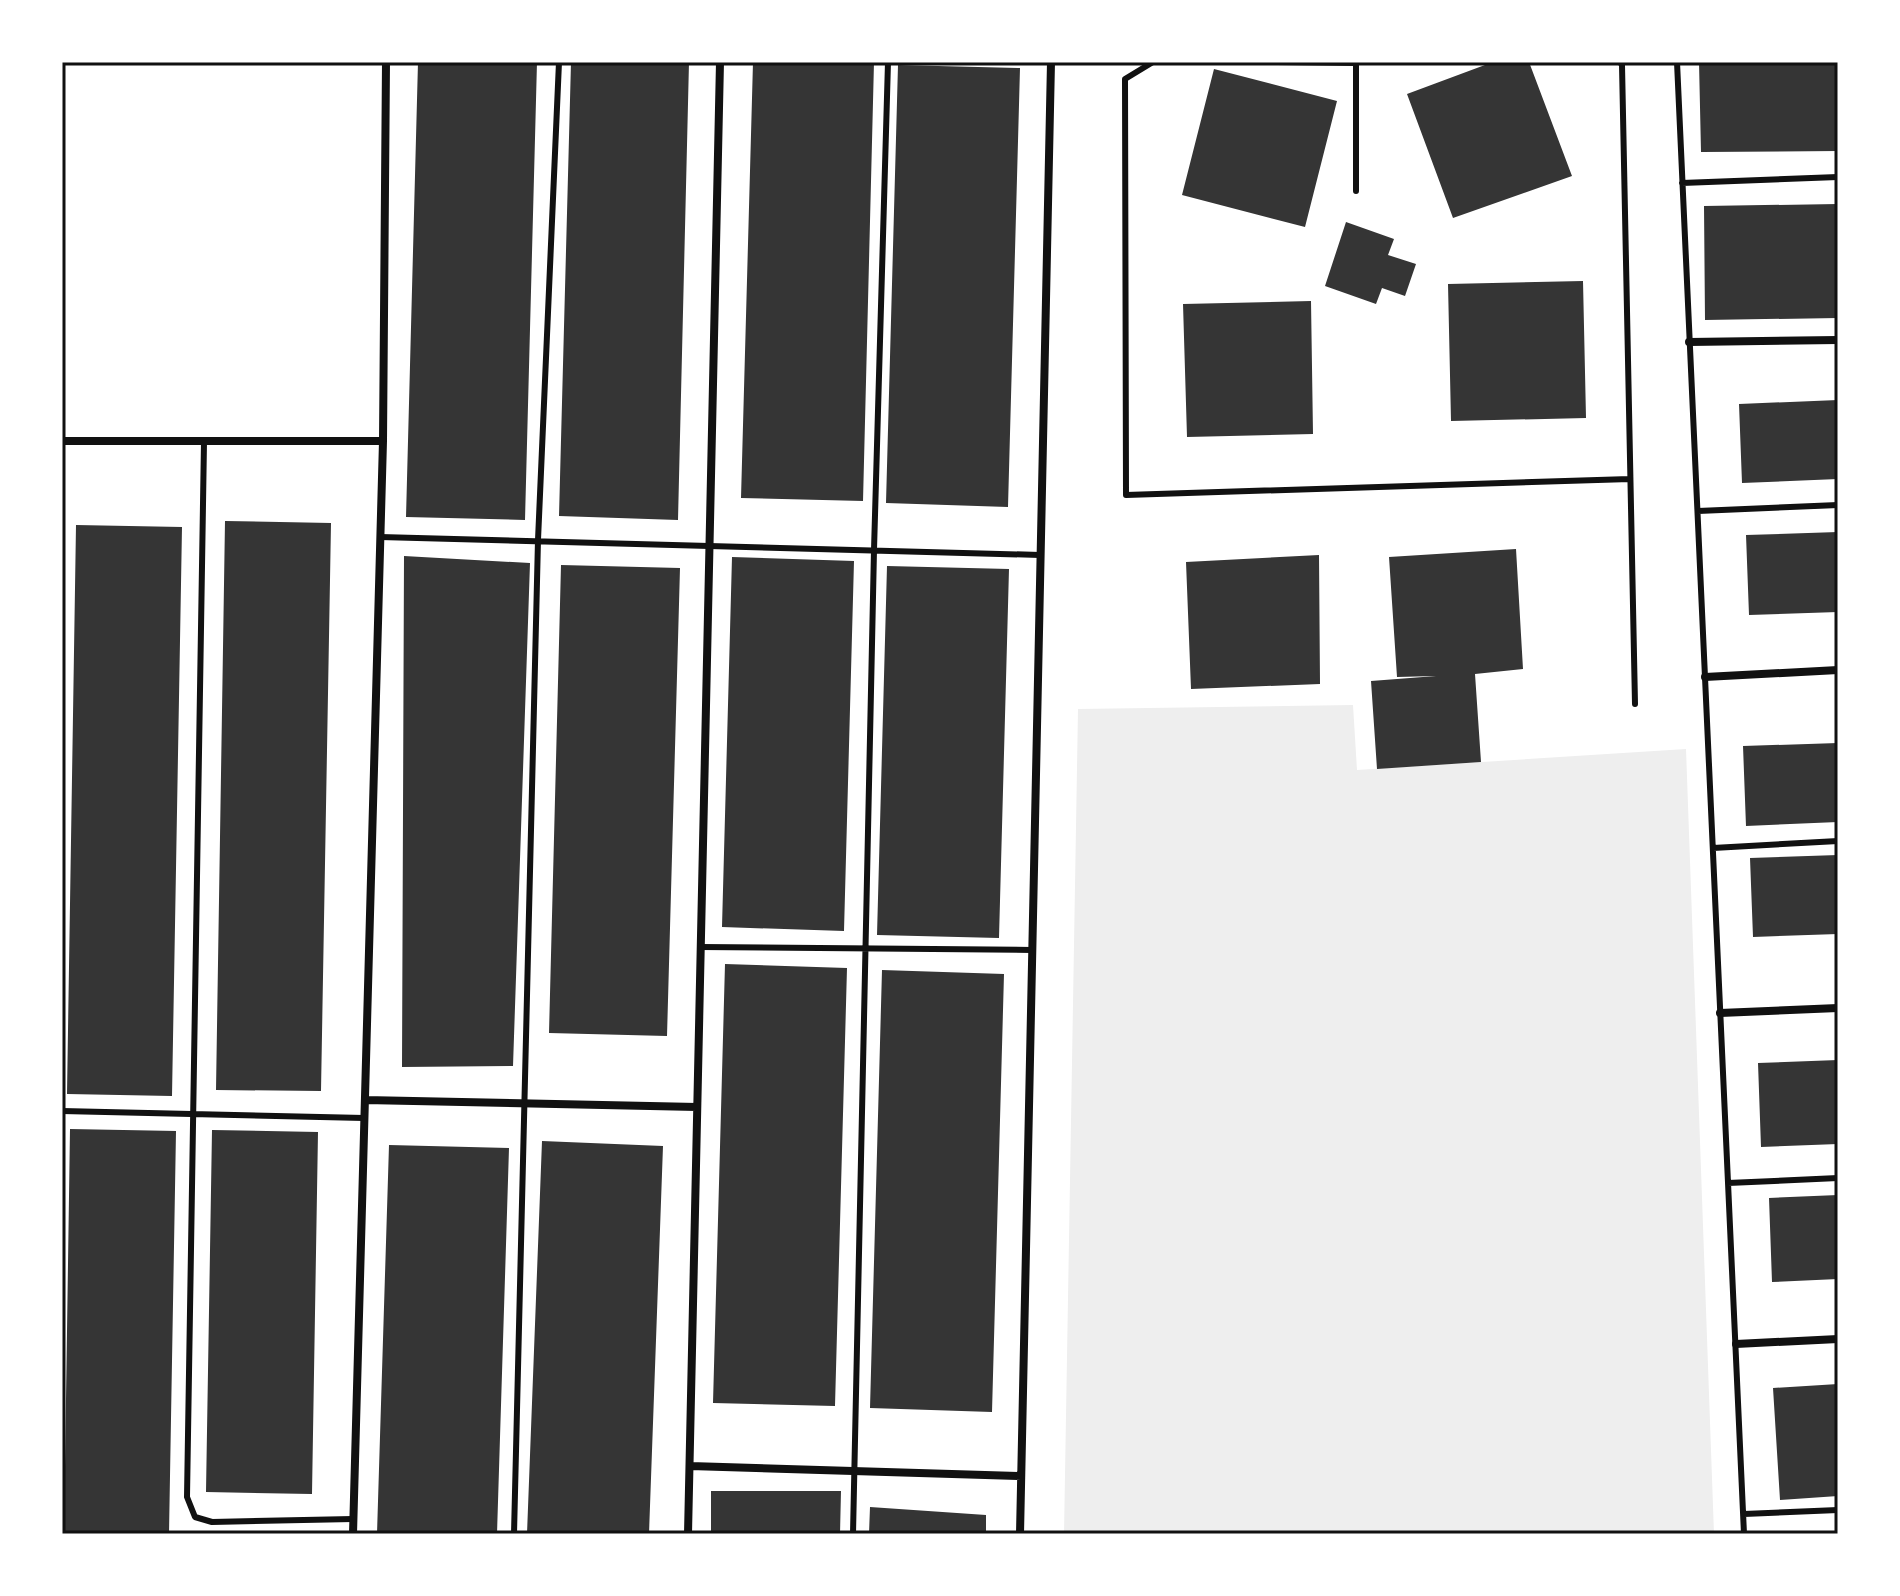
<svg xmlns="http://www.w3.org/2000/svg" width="1900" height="1596" font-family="'Fira Sans Condensed',sans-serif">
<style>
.green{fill:#eee}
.building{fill:#353535}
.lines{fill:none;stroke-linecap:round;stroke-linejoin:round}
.service{stroke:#111;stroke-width:6}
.minor{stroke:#111;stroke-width:8}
.neatline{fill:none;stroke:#111;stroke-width:3}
</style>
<rect width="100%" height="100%" fill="#fff"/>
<!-- green -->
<path class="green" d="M 1353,705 L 1357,770 L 1686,749 L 1714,1534 L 1064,1534 L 1078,709 Z"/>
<!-- building -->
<path class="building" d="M 418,62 L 537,62 L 525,520 L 406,517 Z
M 571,62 L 689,62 L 678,520 L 559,516 Z
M 753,62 L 874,62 L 863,501 L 741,498 Z
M 1493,62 L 1529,62 L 1572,176 L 1453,218 L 1407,94 Z
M 1699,62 L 1838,62 L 1838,151 L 1701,152 Z
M 898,65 L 1020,68 L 1008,507 L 886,503 Z
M 1214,69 L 1337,101 L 1305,227 L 1182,195 Z
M 1838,204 L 1838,318 L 1705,320 L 1704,206 Z
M 1346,222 L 1394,239 L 1388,255 L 1416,264 L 1405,296 L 1382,288 L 1376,304 L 1325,286 Z
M 1583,281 L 1586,418 L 1451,421 L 1448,284 Z
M 1311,301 L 1313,434 L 1187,437 L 1183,304 Z
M 1838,400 L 1838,479 L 1742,483 L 1739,404 Z
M 225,521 L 331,523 L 321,1091 L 216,1090 Z
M 76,525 L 182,527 L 172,1096 L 67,1094 Z
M 1838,532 L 1838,612 L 1749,615 L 1746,535 Z
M 1516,549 L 1523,669 L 1475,674 L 1481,762 L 1377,769 L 1371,681 L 1436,676 L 1397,677 L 1389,557 Z
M 1319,555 L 1320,684 L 1191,689 L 1186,562 Z
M 404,556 L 530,563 L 513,1066 L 402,1067 Z
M 732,557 L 854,561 L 844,931 L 722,927 Z
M 561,565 L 680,568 L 667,1036 L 549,1033 Z
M 887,566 L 1009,569 L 999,938 L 877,935 Z
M 1838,743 L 1838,822 L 1746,826 L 1743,746 Z
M 1838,855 L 1838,934 L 1753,937 L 1750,858 Z
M 725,964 L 847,968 L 835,1406 L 713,1403 Z
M 882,970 L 1004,974 L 992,1412 L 870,1408 Z
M 1838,1060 L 1838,1144 L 1761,1147 L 1758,1063 Z
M 70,1129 L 176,1131 L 169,1534 L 64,1534 Z
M 212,1130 L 318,1132 L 312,1494 L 206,1492 Z
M 542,1141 L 663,1146 L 649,1534 L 527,1534 Z
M 389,1145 L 509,1148 L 497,1534 L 377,1534 Z
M 1838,1195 L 1838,1279 L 1772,1282 L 1769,1198 Z
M 1838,1384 L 1838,1496 L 1780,1500 L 1773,1388 Z
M 711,1491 L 841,1491 L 840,1534 L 711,1534 Z
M 870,1507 L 986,1515 L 986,1534 L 869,1534 Z"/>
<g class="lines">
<!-- service -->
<path class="service" d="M 1153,62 L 1125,79 L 1126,495 L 1630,479
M 1277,62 L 1356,63
M 1356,62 L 1356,191
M 1620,62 L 1622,65 L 1635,704
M 1677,62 L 1744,1534
M 1682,183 L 1838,177
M 204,442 L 187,1497 L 195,1517 L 212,1522 L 353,1519
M 1698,511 L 1838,505
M 380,537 L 1040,555
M 1713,848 L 1838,841
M 700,947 L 1032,950
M 62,1111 L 364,1118
M 1728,1183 L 1838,1178
M 1744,1514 L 1838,1510
M 514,1534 L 538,540 L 559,62
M 853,1534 L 874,550 L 888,62"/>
<!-- minor -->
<path class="minor" d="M 1689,342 L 1838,340
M 62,441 L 383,441
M 1705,677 L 1838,670
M 1720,1013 L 1838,1008
M 365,1100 L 697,1107
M 1736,1344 L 1838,1339
M 690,1466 L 1021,1476
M 353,1534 L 383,441 L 386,62
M 688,1534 L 720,62
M 1020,1534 L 1051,62"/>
</g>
<!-- border -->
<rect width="1900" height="1596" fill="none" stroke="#ffffff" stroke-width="128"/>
<rect x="64" y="64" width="1772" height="1468" class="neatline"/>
</svg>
